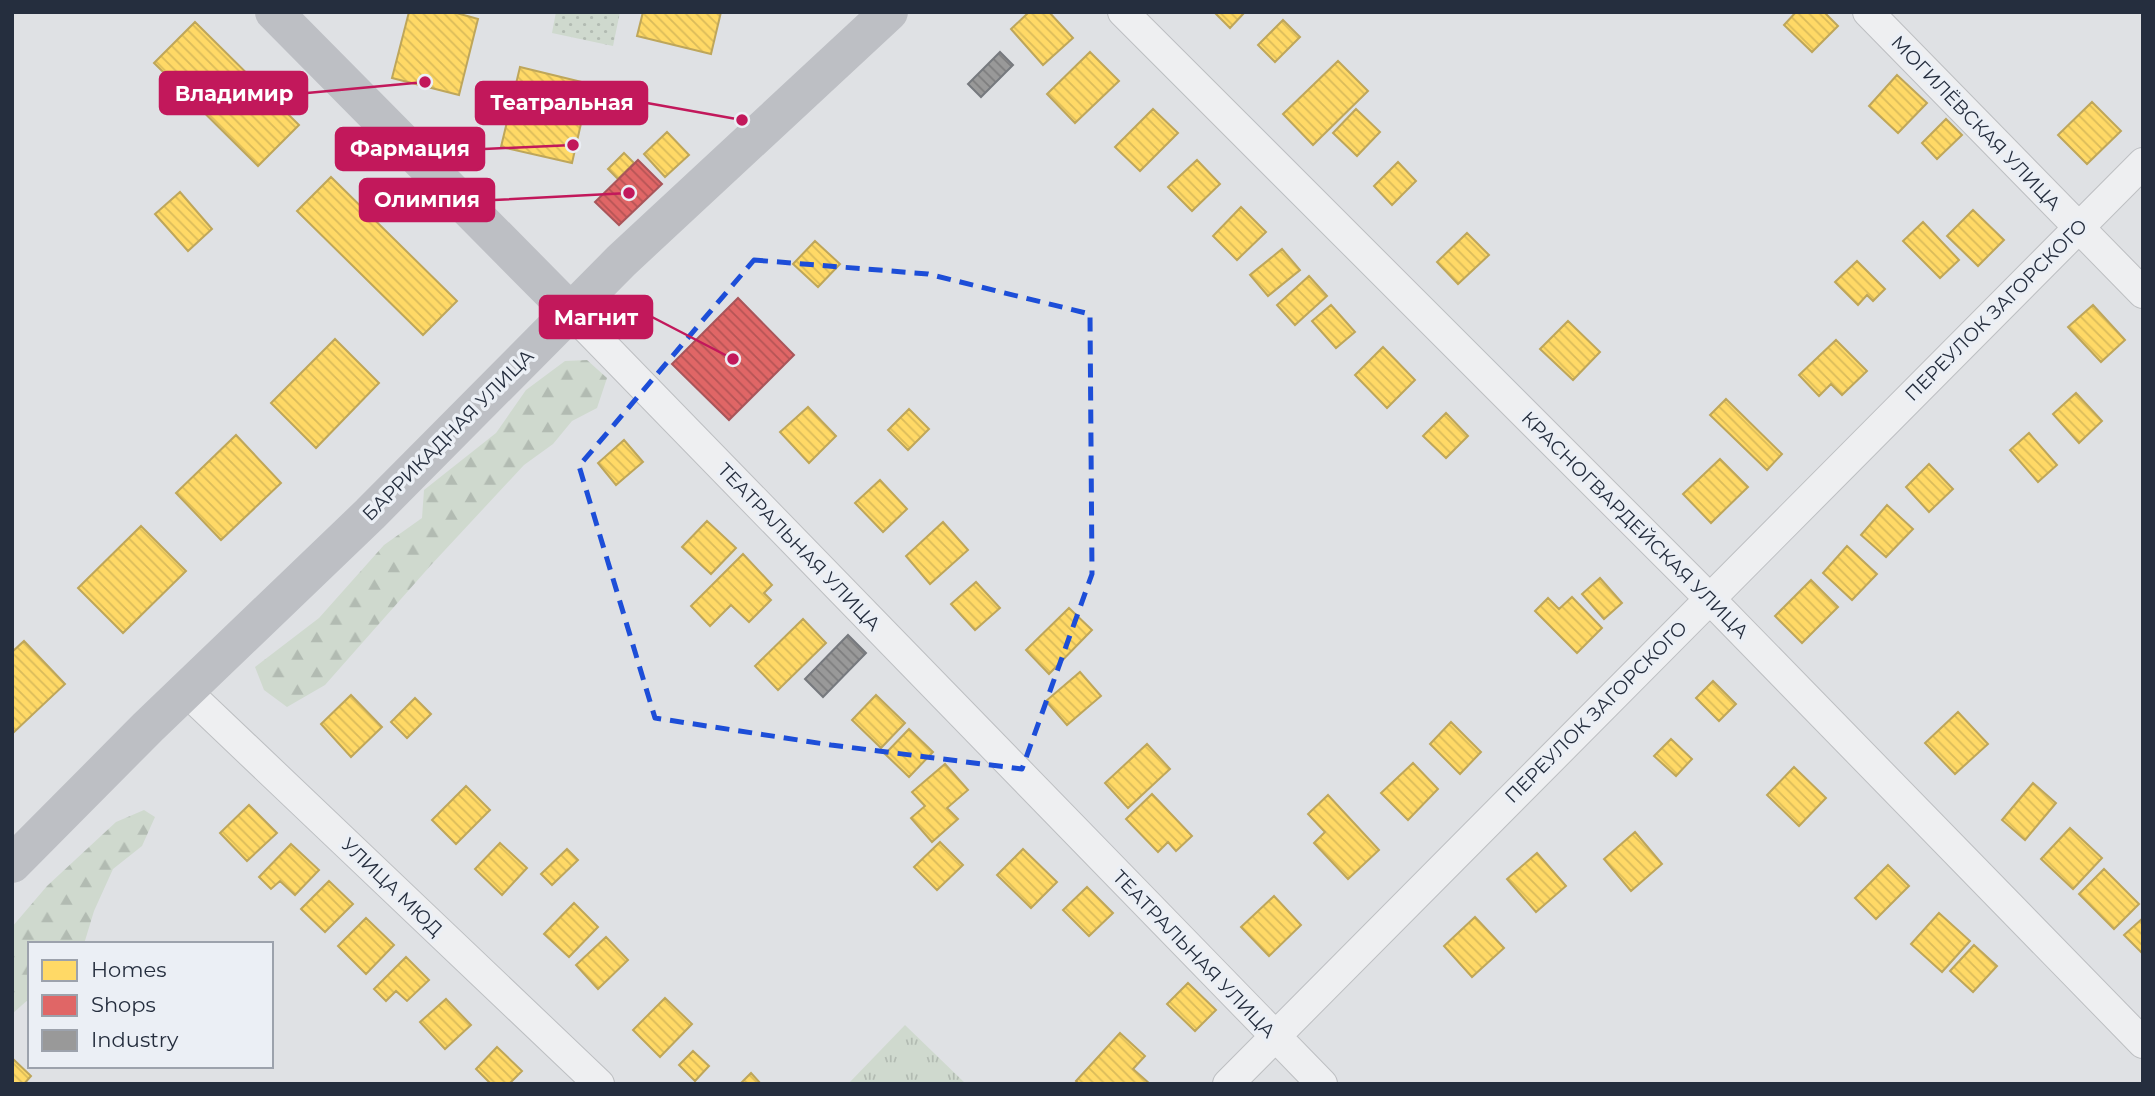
<svg xmlns="http://www.w3.org/2000/svg" width="2155" height="1096" font-family="Montserrat,sans-serif">
<style>
.grass{fill:url(#grass-tufts)}
.forest{fill:url(#forest-firs)}
.park{fill:url(#park-dots)}
.homes{fill:url(#homes-back-hatch);stroke:#bea65a;stroke-width:2}
.shops{fill:url(#shops-back-hatch);stroke:#a8555a;stroke-width:2}
.industry{fill:url(#industry-back-hatch);stroke:#76797e;stroke-width:2}
.lines{fill:none;stroke-linecap:round;stroke-linejoin:round}
.street-casing{stroke:#bdbfc2;stroke-width:32}
.street{stroke:#eeeff1;stroke-width:30}
.secondary{stroke:#bdbfc4;stroke-width:38}
.marked{fill:none;stroke:#1d4ed8;stroke-width:5;stroke-dasharray:14 9;stroke-linejoin:round}
.labels{text-anchor:middle;dominant-baseline:central;stroke-width:7;stroke-linejoin:round;paint-order:stroke}
.street-label{font-size:19px;fill:#252e3e;stroke:#ebeff5}
.leader{fill:none;stroke:#c2185b;stroke-width:2.5}
.callout-dot{fill:#c2185b;stroke:#ebeff5;stroke-width:2.5}
.callout{fill:#c2185b;stroke:#c2185b;stroke-width:2.5}
.callout-label{font-size:21px;text-anchor:middle;font-weight:bold;fill:#fff}
</style>
<defs>
<pattern id="grass-tufts" width="24" height="20" patternUnits="userSpaceOnUse" patternTransform="scale(1.75)"><rect width="24" height="20" fill="#cfd9ce"/><path d="M3 7l-1-3M5 7V3M7 7l1-3M15 17l-1-3M17 17v-4M19 17l1-3" fill="none" stroke="#b2bbb2"/></pattern>
<pattern id="forest-firs" width="22" height="20" patternUnits="userSpaceOnUse" patternTransform="scale(1.75)"><rect width="22" height="20" fill="#cfd9ce"/><path d="M5 1l3.5 6h-7zM16 11l3.5 6h-7z" fill="#b2bbb2"/></pattern>
<pattern id="park-dots" width="8" height="8" patternUnits="userSpaceOnUse" patternTransform="scale(1.75)"><rect width="8" height="8" fill="#cfd9ce"/><path d="M2 2h.1M6 6h.1" fill="none" stroke="#b2bbb2" stroke-width="1.8" stroke-linecap="round"/></pattern>
<pattern id="homes-back-hatch" width="6" height="6" patternUnits="userSpaceOnUse" patternTransform="scale(1.75)"><rect width="6" height="6" fill="#ffd966"/><path d="M-1 5l2 2M0 0l6 6M5-1l2 2" fill="none" stroke="#dabb5a"/></pattern>
<pattern id="shops-back-hatch" width="6" height="6" patternUnits="userSpaceOnUse" patternTransform="scale(1.75)"><rect width="6" height="6" fill="#e06666"/><path d="M-1 5l2 2M0 0l6 6M5-1l2 2" fill="none" stroke="#b55455"/></pattern>
<pattern id="industry-back-hatch" width="6" height="6" patternUnits="userSpaceOnUse" patternTransform="scale(1.75)"><rect width="6" height="6" fill="#999"/><path d="M-1 5l2 2M0 0l6 6M5-1l2 2" fill="none" stroke="#7d7d7e"/></pattern>
</defs>
<rect width="100%" height="100%" fill="#dfe1e4"/>
<!-- grass -->
<path class="grass" d="M 905,1025 L 966,1084 L 848,1084 Z"/>
<!-- forest -->
<path class="forest" d="M 587,360 L 607,378 L 597,408 L 572,421 L 553,444 L 524,465 L 431,565 L 325,685 L 287,707 L 264,690 L 255,667 L 319,618 L 384,545 L 422,518 L 424,490 L 496,433 L 526,390 L 565,361 Z
M 144,810 L 155,817 L 142,846 L 113,869 L 94,911 L 84,944 L 30,944 L 30,998 L 12,1014 L 12,927 L 47,886 L 116,822 Z"/>
<!-- park -->
<path class="park" d="M 556,12 L 620,12 L 613,46 L 552,33 Z"/>
<!-- homes -->
<path class="homes" d="M 409,12 L 453,12 L 478,19 L 459,95 L 392,78 Z
M 643,12 L 721,12 L 711,54 L 637,36 Z
M 1029,12 L 1049,12 L 1073,38 L 1043,65 L 1011,29 Z
M 1214,12 L 1245,12 L 1230,28 Z
M 1796,12 L 1824,12 L 1838,26 L 1812,52 L 1784,25 Z
M 1283,20 L 1300,37 L 1275,62 L 1258,45 Z
M 195,22 L 299,125 L 258,166 L 154,63 Z
M 1090,52 L 1119,81 L 1075,123 L 1047,94 Z
M 1338,61 L 1368,91 L 1313,145 L 1283,114 Z
M 520,67 L 590,84 L 572,163 L 501,147 Z
M 1897,75 L 1927,103 L 1898,133 L 1869,106 Z
M 2092,102 L 2121,131 L 2087,164 L 2058,135 Z
M 1153,109 L 1178,133 L 1140,171 L 1115,147 Z
M 1356,109 L 1380,132 L 1357,156 L 1333,133 Z
M 1946,119 L 1962,135 L 1937,159 L 1922,143 Z
M 667,132 L 689,155 L 665,177 L 644,154 Z
M 624,153 L 634,163 L 618,179 L 608,169 Z
M 1197,160 L 1220,184 L 1192,211 L 1168,187 Z
M 1398,162 L 1416,181 L 1392,205 L 1374,186 Z
M 331,177 L 457,301 L 423,335 L 297,211 Z
M 180,192 L 212,229 L 188,251 L 155,214 Z
M 1241,207 L 1266,232 L 1237,260 L 1213,236 Z
M 1973,210 L 2004,240 L 1978,266 L 1947,236 Z
M 1923,222 L 1959,260 L 1940,278 L 1903,241 Z
M 1467,233 L 1489,255 L 1458,284 L 1437,262 Z
M 815,241 L 840,264 L 818,287 L 793,264 Z
M 1282,249 L 1300,270 L 1268,296 L 1250,275 Z
M 1857,261 L 1885,289 L 1873,301 L 1867,295 L 1858,305 L 1835,282 Z
M 1309,276 L 1327,296 L 1295,325 L 1277,305 Z
M 1331,305 L 1355,332 L 1336,348 L 1312,321 Z
M 2093,305 L 2125,340 L 2101,362 L 2068,327 Z
M 1568,321 L 1600,352 L 1573,380 L 1540,349 Z
M 335,339 L 379,383 L 316,448 L 271,403 Z
M 1836,340 L 1867,371 L 1842,395 L 1831,384 L 1819,396 L 1799,375 Z
M 1383,347 L 1415,380 L 1387,408 L 1355,375 Z
M 2076,393 L 2102,421 L 2079,443 L 2053,414 Z
M 1726,399 L 1782,454 L 1767,470 L 1710,415 Z
M 808,407 L 836,436 L 809,463 L 780,432 Z
M 909,409 L 929,429 L 908,450 L 888,430 Z
M 1446,413 L 1468,436 L 1446,458 L 1423,436 Z
M 2029,433 L 2057,465 L 2038,482 L 2010,450 Z
M 236,435 L 281,483 L 221,540 L 176,493 Z
M 624,440 L 643,462 L 616,485 L 598,463 Z
M 1720,459 L 1748,487 L 1711,523 L 1683,494 Z
M 1929,464 L 1953,489 L 1929,512 L 1906,487 Z
M 880,480 L 907,509 L 883,532 L 855,503 Z
M 1887,505 L 1913,529 L 1886,557 L 1861,535 Z
M 707,521 L 736,548 L 711,574 L 682,547 Z
M 943,522 L 968,550 L 930,584 L 906,556 Z
M 141,526 L 186,571 L 123,633 L 78,588 Z
M 1847,546 L 1877,574 L 1852,600 L 1823,573 Z
M 743,554 L 772,585 L 764,593 L 771,600 L 749,622 L 731,605 L 710,626 L 691,606 Z
M 1600,578 L 1622,603 L 1604,619 L 1582,594 Z
M 1811,580 L 1838,607 L 1802,643 L 1775,616 Z
M 976,582 L 1000,608 L 975,630 L 951,604 Z
M 1572,597 L 1602,628 L 1577,653 L 1535,611 L 1548,598 L 1559,609 Z
M 1069,608 L 1092,630 L 1049,674 L 1026,650 Z
M 803,619 L 826,643 L 778,690 L 755,666 Z
M 24,641 L 65,684 L 12,734 L 12,652 Z
M 1080,672 L 1101,696 L 1067,725 L 1046,701 Z
M 1713,681 L 1736,704 L 1719,721 L 1696,698 Z
M 351,695 L 382,727 L 351,757 L 321,724 Z
M 876,695 L 905,723 L 881,748 L 852,720 Z
M 415,698 L 431,714 L 407,738 L 391,722 Z
M 1958,712 L 1988,744 L 1955,774 L 1925,743 Z
M 1451,722 L 1481,752 L 1460,774 L 1430,744 Z
M 909,729 L 933,752 L 909,777 L 885,754 Z
M 1671,739 L 1692,759 L 1676,776 L 1654,756 Z
M 1147,744 L 1170,769 L 1128,808 L 1105,783 Z
M 1413,763 L 1438,789 L 1408,820 L 1381,793 Z
M 945,764 L 968,790 L 947,808 L 958,819 L 932,842 L 911,818 L 925,806 L 912,792 Z
M 1794,767 L 1826,798 L 1799,826 L 1767,795 Z
M 2033,783 L 2056,803 L 2025,840 L 2002,820 Z
M 466,786 L 490,810 L 456,844 L 432,820 Z
M 1152,794 L 1192,836 L 1176,851 L 1168,842 L 1158,852 L 1126,819 Z
M 1328,795 L 1379,850 L 1348,879 L 1314,843 L 1325,832 L 1308,814 Z
M 249,805 L 277,833 L 247,861 L 220,833 Z
M 2070,828 L 2102,858 L 2073,889 L 2041,859 Z
M 1635,832 L 1662,864 L 1631,891 L 1604,859 Z
M 940,842 L 963,865 L 937,890 L 914,867 Z
M 500,843 L 527,868 L 502,895 L 475,869 Z
M 291,844 L 319,870 L 295,895 L 280,881 L 271,889 L 259,877 Z
M 567,849 L 578,860 L 552,885 L 541,874 Z
M 1023,849 L 1057,882 L 1031,908 L 997,875 Z
M 1537,853 L 1566,886 L 1536,912 L 1507,879 Z
M 1888,865 L 1909,886 L 1876,919 L 1855,898 Z
M 2104,869 L 2139,904 L 2114,929 L 2079,894 Z
M 329,881 L 353,904 L 325,932 L 301,909 Z
M 1087,887 L 1113,913 L 1089,936 L 1063,910 Z
M 1274,896 L 1301,925 L 1269,956 L 1241,927 Z
M 574,903 L 598,927 L 569,957 L 544,934 Z
M 1939,913 L 1970,941 L 1942,972 L 1911,944 Z
M 1475,917 L 1504,948 L 1472,977 L 1444,946 Z
M 366,918 L 394,945 L 366,974 L 338,946 Z
M 2143,918 L 2143,954 L 2124,935 Z
M 606,937 L 628,960 L 598,989 L 576,965 Z
M 1974,945 L 1997,966 L 1973,992 L 1950,971 Z
M 406,957 L 429,980 L 407,1001 L 396,991 L 386,1001 L 374,989 Z
M 1188,983 L 1216,1010 L 1195,1031 L 1167,1004 Z
M 665,998 L 692,1024 L 660,1057 L 633,1030 Z
M 446,999 L 471,1025 L 445,1049 L 420,1022 Z
M 1120,1033 L 1145,1056 L 1133,1069 L 1150,1084 L 1079,1084 L 1076,1081 Z
M 497,1047 L 522,1071 L 509,1084 L 491,1084 L 476,1069 Z
M 693,1051 L 709,1066 L 695,1081 L 679,1065 Z
M 12,1058 L 31,1076 L 24,1084 L 12,1084 Z
M 751,1073 L 761,1084 L 740,1084 Z"/>
<!-- shops -->
<path class="shops" d="M 638,160 L 662,184 L 619,225 L 595,202 Z
M 738,298 L 794,355 L 729,420 L 672,364 Z"/>
<!-- industry -->
<path class="industry" d="M 1000,52 L 1013,65 L 981,97 L 968,84 Z
M 848,635 L 866,653 L 823,697 L 805,679 Z"/>
<g class="lines">
<defs>
<path id="street" d="M 1123,12 L 1709,598 L 2143,1043
M 1868,12 L 2143,293
M 570,311 L 1322,1084
M 186,691 L 599,1084
M 1228,1084 L 2143,163"/>
</defs>
<!-- street casing -->
<use href="#street" class="street-casing"/>
<!-- street -->
<use href="#street" class="street"/>
<!-- secondary -->
<path class="secondary" d="M 274,12 L 570,311
M 12,864 L 148,727 L 370,514 L 621,261 L 889,12"/>
</g>
<!-- marked area -->
<path class="marked" d="M 754,260 L 928,274 L 1090,314 L 1092,574 L 1022,769 L 831,745 L 655,718 L 579,466 Z"/>
<g class="labels">
<!-- street labels -->
<g class="street-label">
<text transform="translate(1976 123) rotate(46)">МОГИЛЁВСКАЯ УЛИЦА</text>
<text transform="translate(1996 310) rotate(-45)">ПЕРЕУЛОК ЗАГОРСКОГО</text>
<text transform="translate(448 435) rotate(-45)">БАРРИКАДНАЯ УЛИЦА</text>
<text transform="translate(1635 525) rotate(45)">КРАСНОГВАРДЕЙСКАЯ УЛИЦА</text>
<text transform="translate(799 547) rotate(46)">ТЕАТРАЛЬНАЯ УЛИЦА</text>
<text transform="translate(1596 712) rotate(-45)">ПЕРЕУЛОК ЗАГОРСКОГО</text>
<text transform="translate(392 887) rotate(44)">УЛИЦА МЮД</text>
<text transform="translate(1194 954) rotate(46)">ТЕАТРАЛЬНАЯ УЛИЦА</text>
</g>
</g>
<!-- callouts -->
<path class="leader" d="M425 82L307 93M742 120L647 103M573 145L484 149M629 193L494 200M733 359L652 317"/>
<g class="callout-dot">
<circle cx="425" cy="82" r="7"/>
<circle cx="742" cy="120" r="7"/>
<circle cx="573" cy="145" r="7"/>
<circle cx="629" cy="193" r="7"/>
<circle cx="733" cy="359" r="7"/>
</g>
<g class="callout">
<rect x="160" y="72" width="147" height="42" rx="7"/>
<rect x="476" y="82" width="171" height="42" rx="7"/>
<rect x="336" y="128" width="148" height="42" rx="7"/>
<rect x="360" y="179" width="134" height="42" rx="7"/>
<rect x="540" y="296" width="112" height="42" rx="7"/>
</g>
<g class="callout-label">
<text x="234" y="101">Владимир</text>
<text x="562" y="110">Театральная</text>
<text x="410" y="156">Фармация</text>
<text x="427" y="207">Олимпия</text>
<text x="596" y="325">Магнит</text>
</g>
<!-- border -->
<rect width="2155" height="1096" fill="none" stroke="#252e3e" stroke-width="28"/>
<!-- legend -->
<rect x="28" y="942" width="245" height="126" fill="#ebeff5" stroke="#9ca2ac" stroke-width="2"/>
<rect x="42" y="960" width="35" height="21" fill="#ffd966" stroke="#9ca2ac" stroke-width="2"/>
<text x="91" y="977" font-size="21" fill="#252e3e">Homes</text>
<rect x="42" y="995" width="35" height="21" fill="#e06666" stroke="#9ca2ac" stroke-width="2"/>
<text x="91" y="1012" font-size="21" fill="#252e3e">Shops</text>
<rect x="42" y="1030" width="35" height="21" fill="#999999" stroke="#9ca2ac" stroke-width="2"/>
<text x="91" y="1047" font-size="21" fill="#252e3e">Industry</text>
</svg>
